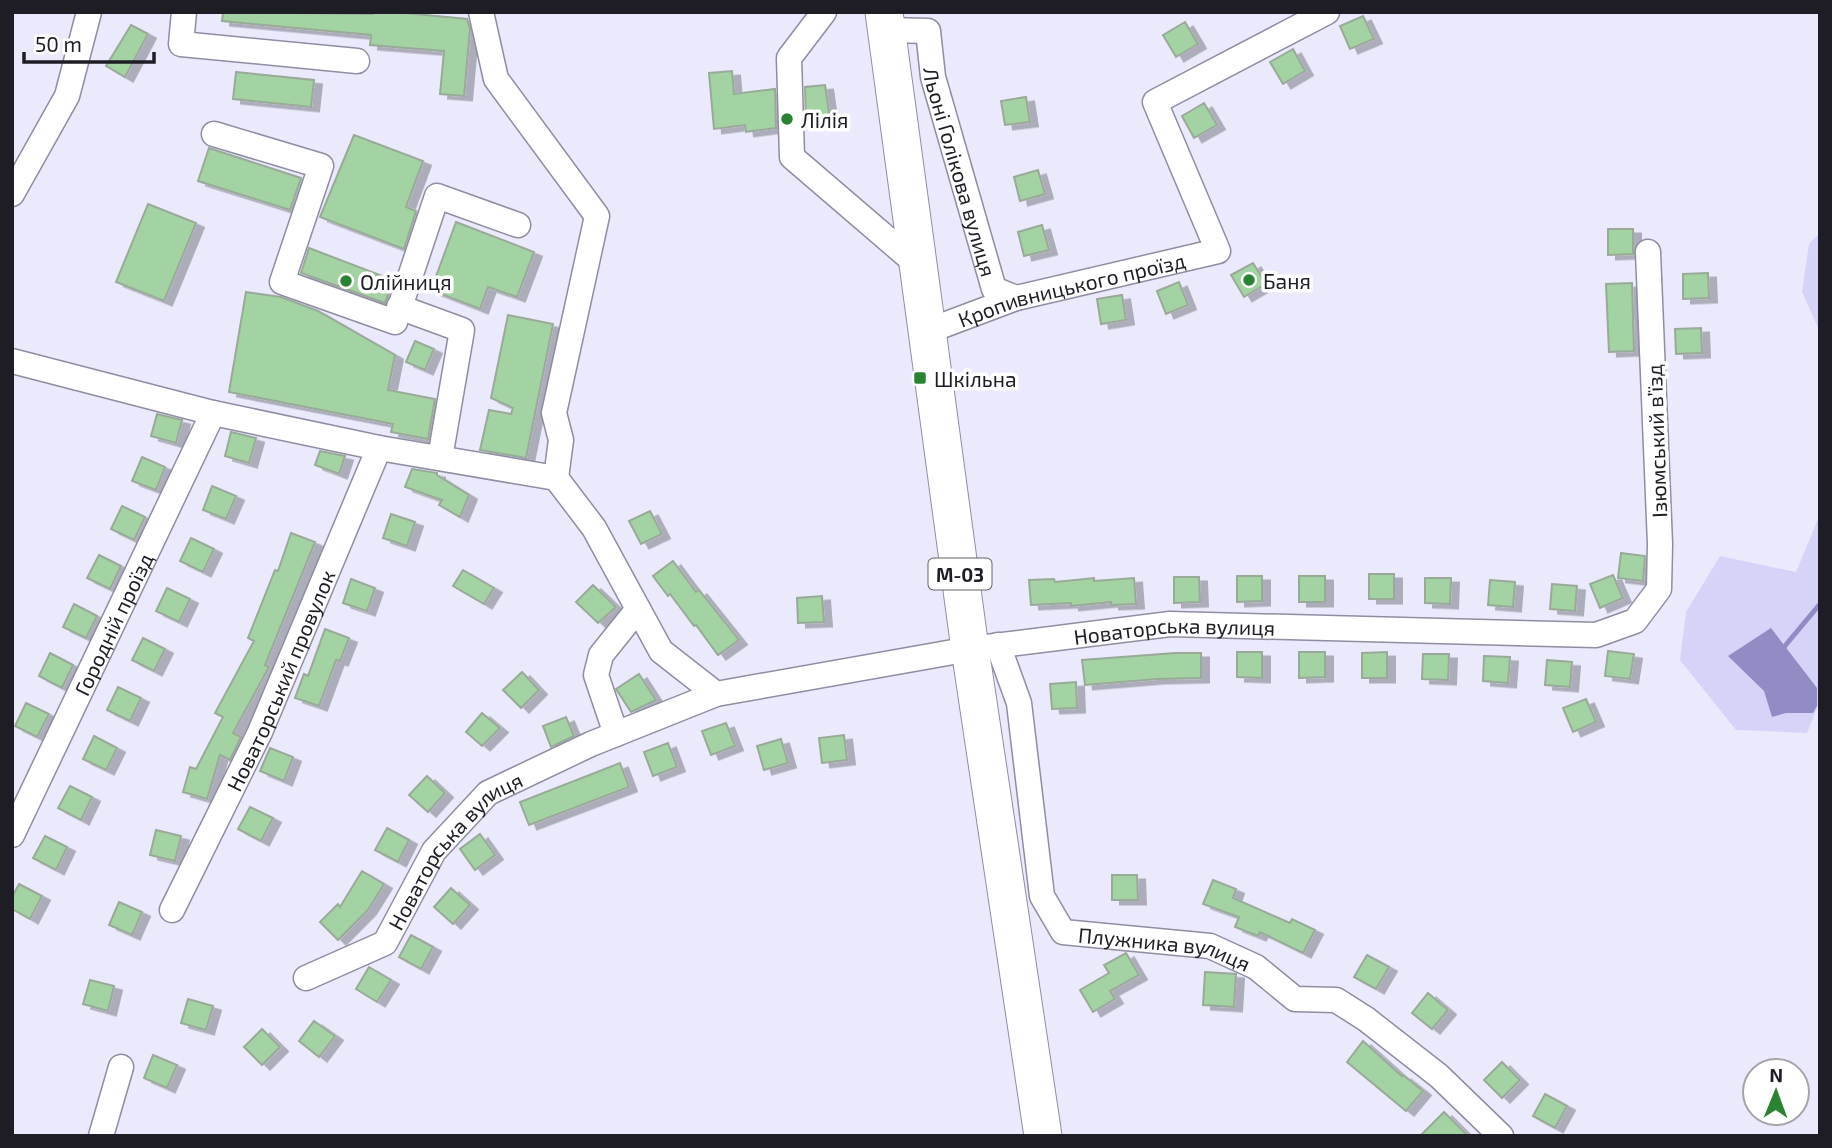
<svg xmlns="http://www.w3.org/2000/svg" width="1832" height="1148" font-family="'Exo 2',sans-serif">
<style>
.green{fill:#d6d3f8}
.water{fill:#928cc4}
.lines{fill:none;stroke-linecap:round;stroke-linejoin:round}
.stream{stroke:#928cc4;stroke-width:5}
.building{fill:#a3d2a3;stroke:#9a9;stroke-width:2;filter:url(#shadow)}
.minor-casing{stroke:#8e8da2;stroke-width:27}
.highway-casing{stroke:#8e8da2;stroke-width:39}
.minor{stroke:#fff;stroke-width:24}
.highway{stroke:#fff;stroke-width:37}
.poi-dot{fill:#2a8333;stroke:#fff;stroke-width:2.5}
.labels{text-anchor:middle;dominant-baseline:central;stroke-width:7;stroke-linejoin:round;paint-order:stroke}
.shield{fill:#fff;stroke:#626166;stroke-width:2}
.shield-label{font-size:19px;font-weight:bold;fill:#1e1d25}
.poi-label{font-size:21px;fill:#1e1d25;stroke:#fff;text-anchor:start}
.street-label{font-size:21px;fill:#1e1d25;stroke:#fff}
</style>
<defs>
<filter id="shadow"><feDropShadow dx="8" dy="4.5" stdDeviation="0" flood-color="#0004"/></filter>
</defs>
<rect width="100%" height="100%" fill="#ebeafd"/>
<!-- green -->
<path class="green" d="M 1820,233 L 1820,332 L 1802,292 L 1809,244 Z
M 1820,514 L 1820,701 L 1807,733 L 1736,730 L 1680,660 L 1686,612 L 1720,556 L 1796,572 Z"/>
<!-- water -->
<path class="water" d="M 1771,628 L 1817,688 L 1817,706 L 1813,713 L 1786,713 L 1772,717 L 1764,691 L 1728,656 Z"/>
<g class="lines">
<!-- stream -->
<path class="stream" d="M 1784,647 L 1820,604"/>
</g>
<!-- building -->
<path class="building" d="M 223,12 L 373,14 L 373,12 L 395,12 L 467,19 L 470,29 L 464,96 L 440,94 L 444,51 L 370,45 L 371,35 L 222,21 Z
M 1363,16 L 1374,39 L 1350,49 L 1340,26 Z
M 1185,22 L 1198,44 L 1176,57 L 1163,35 Z
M 131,25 L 148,34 L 125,77 L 106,66 Z
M 1293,49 L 1305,71 L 1283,84 L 1270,62 Z
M 732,71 L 734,94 L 775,89 L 776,128 L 746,132 L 745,125 L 714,129 L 709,73 Z
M 236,72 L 314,80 L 311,107 L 233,99 Z
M 825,85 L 830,120 L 806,123 L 805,87 Z
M 1026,97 L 1030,122 L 1005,125 L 1001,101 Z
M 1204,103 L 1217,125 L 1194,138 L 1182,116 Z
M 354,135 L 423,161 L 406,207 L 416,211 L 404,249 L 320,217 Z
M 209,148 L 301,178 L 290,210 L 198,181 Z
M 1038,170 L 1045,194 L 1020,201 L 1014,177 Z
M 148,204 L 196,223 L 164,301 L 116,282 Z
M 456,222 L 534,252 L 517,297 L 488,287 L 480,309 L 431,290 Z
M 1042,225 L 1049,250 L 1024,256 L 1018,232 Z
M 1608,229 L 1633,229 L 1633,254 L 1608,255 Z
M 309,248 L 393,280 L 385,303 L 301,273 Z
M 1253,263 L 1266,284 L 1244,297 L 1231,275 Z
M 1708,273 L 1709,298 L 1683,299 L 1683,274 Z
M 1179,282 L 1188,305 L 1166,314 L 1157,291 Z
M 1632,283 L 1634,351 L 1609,352 L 1606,284 Z
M 246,292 L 281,297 L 318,311 L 395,355 L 388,390 L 435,399 L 428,439 L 391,432 L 393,424 L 229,392 Z
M 1122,295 L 1126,320 L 1101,324 L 1097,299 Z
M 508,315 L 553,324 L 526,458 L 480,450 L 489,410 L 511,414 L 513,408 L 491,398 Z
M 1701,328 L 1702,353 L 1676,354 L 1675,329 Z
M 415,341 L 434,349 L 425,370 L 406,362 Z
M 157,414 L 182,420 L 176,443 L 151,436 Z
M 231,432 L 256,438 L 249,463 L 225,456 Z
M 320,451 L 345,456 L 339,474 L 315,465 Z
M 142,457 L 165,467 L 156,490 L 132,481 Z
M 412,469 L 437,473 L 437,475 L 469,495 L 460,517 L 439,505 L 442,500 L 405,487 Z
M 212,486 L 236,496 L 226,519 L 203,510 Z
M 122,506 L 145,517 L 134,540 L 111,529 Z
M 650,511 L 662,534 L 641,544 L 629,521 Z
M 391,514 L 415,522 L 407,546 L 383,538 Z
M 291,533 L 315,542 L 265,665 L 269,667 L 233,733 L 241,737 L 230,760 L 220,755 L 207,799 L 183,792 L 190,767 L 196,769 L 223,717 L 215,713 L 254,641 L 248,638 L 275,570 L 278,571 Z
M 191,538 L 214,549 L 203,572 L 180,561 Z
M 1621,553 L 1645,556 L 1643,581 L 1618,578 Z
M 99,555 L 121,566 L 110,589 L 87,578 Z
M 673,561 L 696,592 L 699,590 L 739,640 L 718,655 L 696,625 L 694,626 L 670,594 L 668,596 L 653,576 Z
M 463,570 L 494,588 L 484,604 L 453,586 Z
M 1369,574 L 1394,574 L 1394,599 L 1369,599 Z
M 1613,575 L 1623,598 L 1600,608 L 1590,584 Z
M 1237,576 L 1262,576 L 1262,601 L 1237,602 Z
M 1299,576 L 1325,576 L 1325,602 L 1299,602 Z
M 1174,577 L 1199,577 L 1200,602 L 1174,603 Z
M 1094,578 L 1094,581 L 1134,578 L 1136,604 L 1111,605 L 1111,602 L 1071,606 L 1071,603 L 1031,605 L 1029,580 L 1054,579 L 1055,582 Z
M 1425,578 L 1451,578 L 1450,604 L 1425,603 Z
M 351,579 L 375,588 L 367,611 L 343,603 Z
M 1490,580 L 1515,582 L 1513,607 L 1488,605 Z
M 1552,584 L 1577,586 L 1575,611 L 1550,609 Z
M 593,585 L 616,607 L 598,623 L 576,602 Z
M 167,588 L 190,599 L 179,622 L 156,611 Z
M 822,596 L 824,622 L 798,623 L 797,598 Z
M 74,604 L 97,616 L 86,638 L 63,627 Z
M 325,629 L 349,638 L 340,661 L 336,660 L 319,706 L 295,698 L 304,674 L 308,676 Z
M 143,638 L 165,649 L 154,671 L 132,660 Z
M 1608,651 L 1634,654 L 1630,679 L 1605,676 Z
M 1237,652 L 1262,652 L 1262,678 L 1237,677 Z
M 1299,652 L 1325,652 L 1325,677 L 1299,678 Z
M 1387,652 L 1387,678 L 1362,678 L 1362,653 Z
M 50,653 L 73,665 L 62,688 L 39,676 Z
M 1175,653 L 1201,653 L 1201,678 L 1157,679 L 1085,685 L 1082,660 Z
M 1423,654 L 1449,654 L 1448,680 L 1422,679 Z
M 1484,656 L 1510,657 L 1508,683 L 1483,681 Z
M 1547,660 L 1572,662 L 1570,687 L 1545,685 Z
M 522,672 L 539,690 L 521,708 L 503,690 Z
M 639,674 L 656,700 L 631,712 L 616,689 Z
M 1076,682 L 1077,708 L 1052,709 L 1050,684 Z
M 118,687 L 141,698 L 130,721 L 107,710 Z
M 1586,699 L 1596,722 L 1573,732 L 1563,708 Z
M 26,703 L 49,714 L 37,737 L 15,726 Z
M 482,713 L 500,728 L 482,746 L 466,732 Z
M 566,717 L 574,736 L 551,747 L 543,726 Z
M 726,723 L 735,746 L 711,755 L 702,731 Z
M 844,735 L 847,760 L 822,763 L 819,738 Z
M 94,736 L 117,748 L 106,770 L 83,759 Z
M 781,739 L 788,763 L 764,770 L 757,746 Z
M 668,743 L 677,767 L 653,776 L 644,752 Z
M 270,748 L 293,757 L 284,781 L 260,771 Z
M 620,763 L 629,787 L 529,825 L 520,802 Z
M 427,776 L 445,793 L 428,812 L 409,795 Z
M 70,786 L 92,797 L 81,820 L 58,808 Z
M 250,807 L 273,818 L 261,841 L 238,829 Z
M 387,828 L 409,840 L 398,862 L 375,850 Z
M 156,830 L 181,836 L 175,861 L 150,855 Z
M 480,834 L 495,855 L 475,870 L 460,849 Z
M 45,836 L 67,847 L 56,870 L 33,858 Z
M 362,871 L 384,884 L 368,910 L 338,940 L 320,922 L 338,904 L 340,907 Z
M 1112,875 L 1137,875 L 1138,900 L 1112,900 Z
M 1213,880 L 1236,889 L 1233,898 L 1290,923 L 1292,919 L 1315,930 L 1303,953 L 1260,932 L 1258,936 L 1235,927 L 1239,917 L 1203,904 Z
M 19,884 L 42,896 L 30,919 L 12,909 L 12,897 Z
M 451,888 L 470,905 L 453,924 L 434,907 Z
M 119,902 L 142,912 L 132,935 L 109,925 Z
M 411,935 L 433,947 L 421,969 L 399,957 Z
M 1126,953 L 1139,975 L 1110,991 L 1115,999 L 1093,1012 L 1080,990 L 1109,973 L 1104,965 Z
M 1367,955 L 1389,967 L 1376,989 L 1354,977 Z
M 369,967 L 391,980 L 377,1002 L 356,989 Z
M 1205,972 L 1236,974 L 1234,1007 L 1203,1005 Z
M 90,980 L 114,986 L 108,1011 L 83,1004 Z
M 1428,993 L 1448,1010 L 1432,1029 L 1412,1013 Z
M 188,999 L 213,1006 L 206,1030 L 181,1023 Z
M 314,1021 L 335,1036 L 319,1057 L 299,1041 Z
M 262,1029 L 280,1047 L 262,1065 L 244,1047 Z
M 1363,1041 L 1402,1076 L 1403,1075 L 1423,1091 L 1406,1111 L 1347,1062 Z
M 153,1055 L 177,1065 L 167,1088 L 144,1078 Z
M 1502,1062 L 1520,1080 L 1502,1098 L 1484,1080 Z
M 1545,1094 L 1567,1106 L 1555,1128 L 1533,1116 Z
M 1444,1112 L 1468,1136 L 1420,1136 Z"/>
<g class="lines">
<defs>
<g id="minor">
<path d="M 184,12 L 181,44 L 357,61"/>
<path d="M 481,12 L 496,79 L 597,216 L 554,413 L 561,440 L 556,478"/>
<path d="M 824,12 L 789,58 L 792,157 L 919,266"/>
<path id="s1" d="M 887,30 L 928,31 L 933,77 L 994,289 L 1016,298"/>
<path d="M 214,134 L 321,166 L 282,282 L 395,322 L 437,196 L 518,225"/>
<path d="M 12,194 L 67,96 L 89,12"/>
<path d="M 399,307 L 462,330 L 440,458"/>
<path id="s2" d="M 928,331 L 1016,298 L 1218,251 L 1155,102 L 1327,12"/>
<path id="s3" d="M 12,361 L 213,413 L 379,448 L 556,478 L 594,528 L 661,651 L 716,694 L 970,649 L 1170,624 L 1596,635 L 1635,621 L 1659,589 L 1660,544 L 1648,252"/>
<path id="s4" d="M 998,645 L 1019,703 L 1042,896 L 1063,932 L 1210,946 L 1256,967 L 1295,999 L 1336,1000 L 1366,1019 L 1439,1076 L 1501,1136"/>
<path d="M 616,734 L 596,675 L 601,655 L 638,609"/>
<path id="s5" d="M 12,835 L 213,413"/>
<path id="s6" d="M 172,910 L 260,732 L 379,448"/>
<path id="s7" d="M 306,978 L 385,943 L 434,851 L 488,793 L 591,744 L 716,694"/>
<path d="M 101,1136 L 121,1067"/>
</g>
<path id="highway" d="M 884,12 L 970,649 L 1043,1136"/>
</defs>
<!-- minor casing -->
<use href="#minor" class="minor-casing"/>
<!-- highway casing -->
<use href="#highway" class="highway-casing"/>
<!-- minor -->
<use href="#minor" class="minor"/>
<!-- highway -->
<use href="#highway" class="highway"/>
</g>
<!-- markers -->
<g class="poi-dot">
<circle cx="787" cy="119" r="7"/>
<circle cx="1249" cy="280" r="7"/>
<circle cx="346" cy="281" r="7"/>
<rect x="913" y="371" width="14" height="14" rx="3.5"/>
</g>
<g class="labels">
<!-- shield labels -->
<rect class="shield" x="928.5" y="558.5" width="63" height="31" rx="5"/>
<g class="shield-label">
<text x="960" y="574">М-03</text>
</g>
<!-- poi labels -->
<g class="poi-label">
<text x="801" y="119">Лілія</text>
<text x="1263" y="280">Баня</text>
<text x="360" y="281">Олійниця</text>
<text x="934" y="378">Шкільна</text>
</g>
<!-- street labels -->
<g class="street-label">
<text stroke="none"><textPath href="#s1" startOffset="186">Льоні Голікова вулиця</textPath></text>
<text stroke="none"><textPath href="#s2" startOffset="150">Кропивницького проїзд</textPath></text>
<text transform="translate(1656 441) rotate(-92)">Ізюмський в’їзд</text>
<text stroke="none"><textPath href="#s5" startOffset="234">Городній проїзд</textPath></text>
<text stroke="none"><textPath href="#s3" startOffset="1293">Новаторська вулиця</textPath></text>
<text stroke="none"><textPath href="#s6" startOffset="254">Новаторський провулок</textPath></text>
<text stroke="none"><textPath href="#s7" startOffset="205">Новаторська вулиця</textPath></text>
<text stroke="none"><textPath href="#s4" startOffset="401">Плужника вулиця</textPath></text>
</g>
</g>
<!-- border -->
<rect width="1832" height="1148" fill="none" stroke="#1e1d25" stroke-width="28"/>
<!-- north arrow -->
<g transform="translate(1776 1092) rotate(1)"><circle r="33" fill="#ffffff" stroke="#a5a5a8" stroke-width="2"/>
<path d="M0-5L12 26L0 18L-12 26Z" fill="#2a8333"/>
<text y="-10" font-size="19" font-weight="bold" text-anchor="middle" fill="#1e1d25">N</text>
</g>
<!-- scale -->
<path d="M24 52v10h130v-10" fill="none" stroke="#1e1d25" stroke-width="3.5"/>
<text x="35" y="52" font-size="21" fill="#1e1d25" stroke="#ffffff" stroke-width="5" paint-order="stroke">50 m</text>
</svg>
